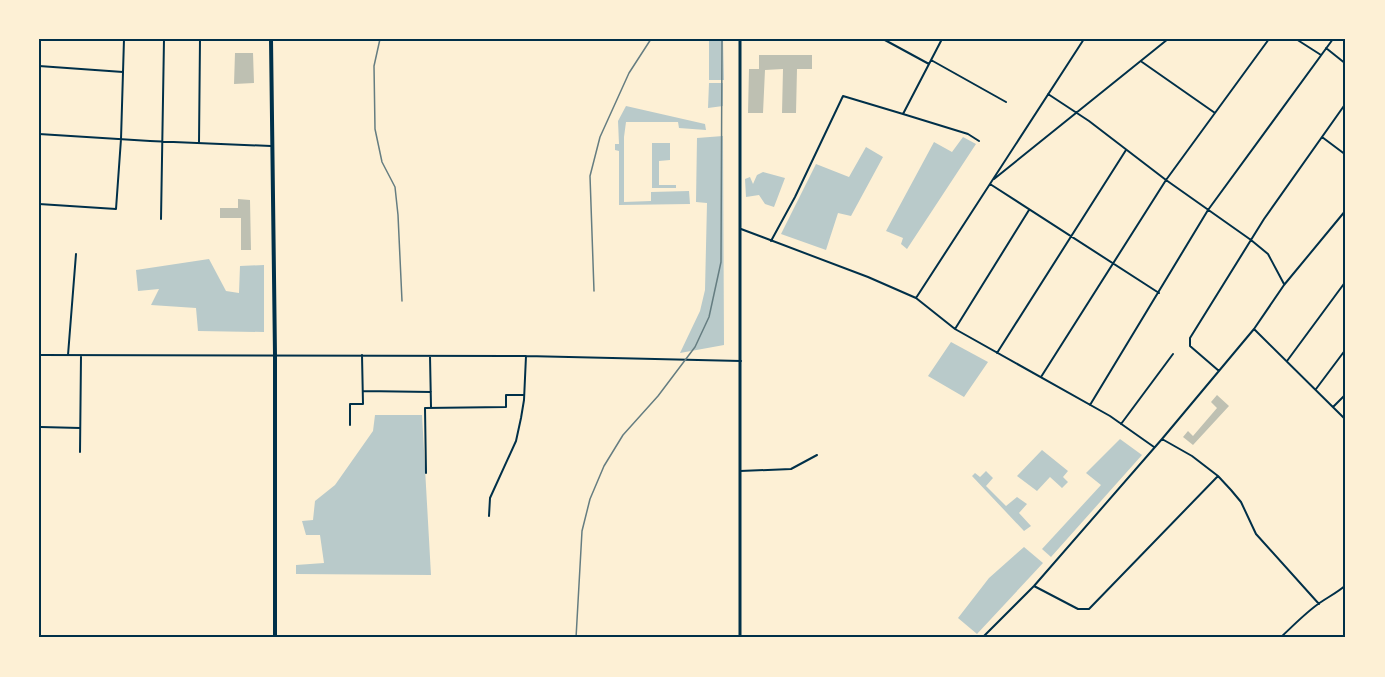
<svg xmlns="http://www.w3.org/2000/svg" width="1385" height="677" font-family="Ubuntu,sans-serif">
<style>
.green{fill:#b9caca}
.building{fill:#bec0b2}
.lines{fill:none;stroke-linecap:round;stroke-linejoin:round}
.minor{stroke:#003049;stroke-width:2}
.secondary{stroke:#003049;stroke-width:3}
.primary{stroke:#003049;stroke-width:4}
.rail{stroke:#657d81;stroke-width:1.5}
.neatline{fill:none;stroke:#003049;stroke-width:2}
</style>
<rect width="100%" height="100%" fill="#fdf0d5"/>
<!-- green -->
<path class="green" d="M 709,39 L 723,39 L 724,80 L 709,80 Z
M 709,83 L 723,83 L 723,106 L 708,108 Z
M 626,106 L 705,124 L 706,130 L 679,128 L 678,122 L 626,122 L 624,137 L 624,202 L 651,201 L 651,192 L 689,191 L 690,204 L 619,205 L 619,151 L 615,150 L 615,144 L 619,144 L 618,121 Z
M 723,136 L 724,345 L 680,353 L 700,311 L 705,290 L 707,203 L 696,202 L 697,138 Z
M 963,137 L 976,144 L 907,249 L 901,244 L 903,238 L 886,231 L 934,142 L 952,152 Z
M 652,143 L 670,143 L 670,160 L 659,161 L 659,185 L 676,185 L 676,188 L 652,188 Z
M 866,147 L 883,157 L 851,216 L 838,213 L 826,250 L 781,234 L 816,164 L 849,177 Z
M 763,172 L 785,178 L 774,207 L 765,204 L 759,195 L 746,197 L 745,179 L 750,177 L 753,184 L 757,175 Z
M 209,259 L 226,291 L 239,293 L 240,266 L 264,265 L 264,332 L 198,331 L 196,308 L 151,305 L 159,289 L 138,291 L 136,270 Z
M 951,342 L 988,362 L 964,397 L 928,376 Z
M 375,415 L 422,415 L 431,575 L 296,574 L 296,565 L 324,563 L 320,535 L 306,535 L 302,521 L 313,520 L 315,501 L 335,485 L 373,431 Z
M 1120,439 L 1142,455 L 1051,557 L 1042,549 L 1101,485 L 1086,473 Z
M 1042,450 L 1068,471 L 1063,477 L 1068,482 L 1062,488 L 1050,477 L 1037,491 L 1017,476 Z
M 986,471 L 993,478 L 986,486 L 1006,506 L 1017,497 L 1027,504 L 1019,513 L 1031,526 L 1024,531 L 972,476 L 975,473 L 980,477 Z
M 1024,547 L 1043,563 L 977,634 L 958,618 L 989,578 Z"/>
<!-- building -->
<path class="building" d="M 235,53 L 253,53 L 254,83 L 234,84 Z
M 759,55 L 812,55 L 812,69 L 797,69 L 796,113 L 782,113 L 783,69 L 765,70 L 763,113 L 748,113 L 749,69 L 759,69 Z
M 238,199 L 250,200 L 251,250 L 241,250 L 241,218 L 220,218 L 220,208 L 238,208 Z
M 1217,395 L 1229,406 L 1193,445 L 1183,437 L 1188,431 L 1193,436 L 1217,408 L 1211,402 Z"/>
<g class="lines">
<!-- minor -->
<path class="minor" d="M 883,39 L 929,64
M 1296,39 L 1321,55
M 1326,48 L 1346,64
M 931,60 L 1006,102
M 1142,62 L 1215,113
M 39,66 L 123,72
M 1048,94 L 1089,121 L 1166,180 L 1251,240 L 1268,254 L 1284,284
M 903,114 L 968,134 L 979,141
M 39,134 L 150,141 L 271,146
M 1322,137 L 1346,155
M 199,143 L 200,39
M 994,179 L 1168,39
M 990,184 L 1159,293
M 39,204 L 116,209 L 121,139 L 124,39
M 161,219 L 164,39
M 741,229 L 868,277 L 916,298 L 955,329 L 1110,416 L 1154,447
M 771,241 L 795,197 L 843,96 L 903,114 L 942,39
M 916,298 L 1084,39
M 955,329 L 1029,210
M 1254,329 L 1346,420
M 997,353 L 1126,150
M 39,355 L 526,356 L 741,361
M 68,355 L 76,254
M 430,356 L 431,407
M 1287,361 L 1346,281
M 1219,371 L 1190,346 L 1190,338 L 1264,219 L 1346,103
M 1041,377 L 1166,180 L 1269,39
M 1316,389 L 1346,349
M 363,391 L 431,392
M 1090,405 L 1208,210 L 1333,39
M 1333,407 L 1346,394
M 1121,424 L 1173,354
M 350,425 L 350,404 L 363,404 L 362,355
M 41,427 L 80,428
M 1162,439 L 1192,456 L 1218,476 L 1231,490 L 1241,502 L 1256,534 L 1319,604
M 80,452 L 81,356
M 740,471 L 791,469 L 817,455
M 426,473 L 425,408 L 506,407 L 506,395 L 524,395
M 489,516 L 490,498 L 516,441 L 521,418 L 524,400 L 526,356
M 1034,586 L 1078,609 L 1089,609 L 1218,476
M 982,638 L 1034,586 L 1162,439 L 1254,329 L 1284,285 L 1346,210
M 1280,638 C 1293,626 1306,612 1321,602 C 1330,596 1338,592 1346,585"/>
<!-- secondary -->
<path class="secondary" d="M 740,638 L 740,39"/>
<!-- primary -->
<path class="primary" d="M 271,39 L 275,355 L 275,638"/>
<!-- rail -->
<path class="rail" d="M 380,39 L 374,66 L 375,129 L 382,162 L 395,187 L 398,215 L 402,301
M 594,291 L 590,176 L 600,137 L 629,73 L 651,39
M 576,638 L 582,531 L 590,499 L 604,466 L 623,435 L 658,396 L 695,347 L 709,317 L 721,262 L 722,39"/>
</g>
<!-- border -->
<rect width="1385" height="677" fill="none" stroke="#fdf0d5" stroke-width="81"/>
<rect x="40" y="40" width="1304" height="596" class="neatline"/>
</svg>
